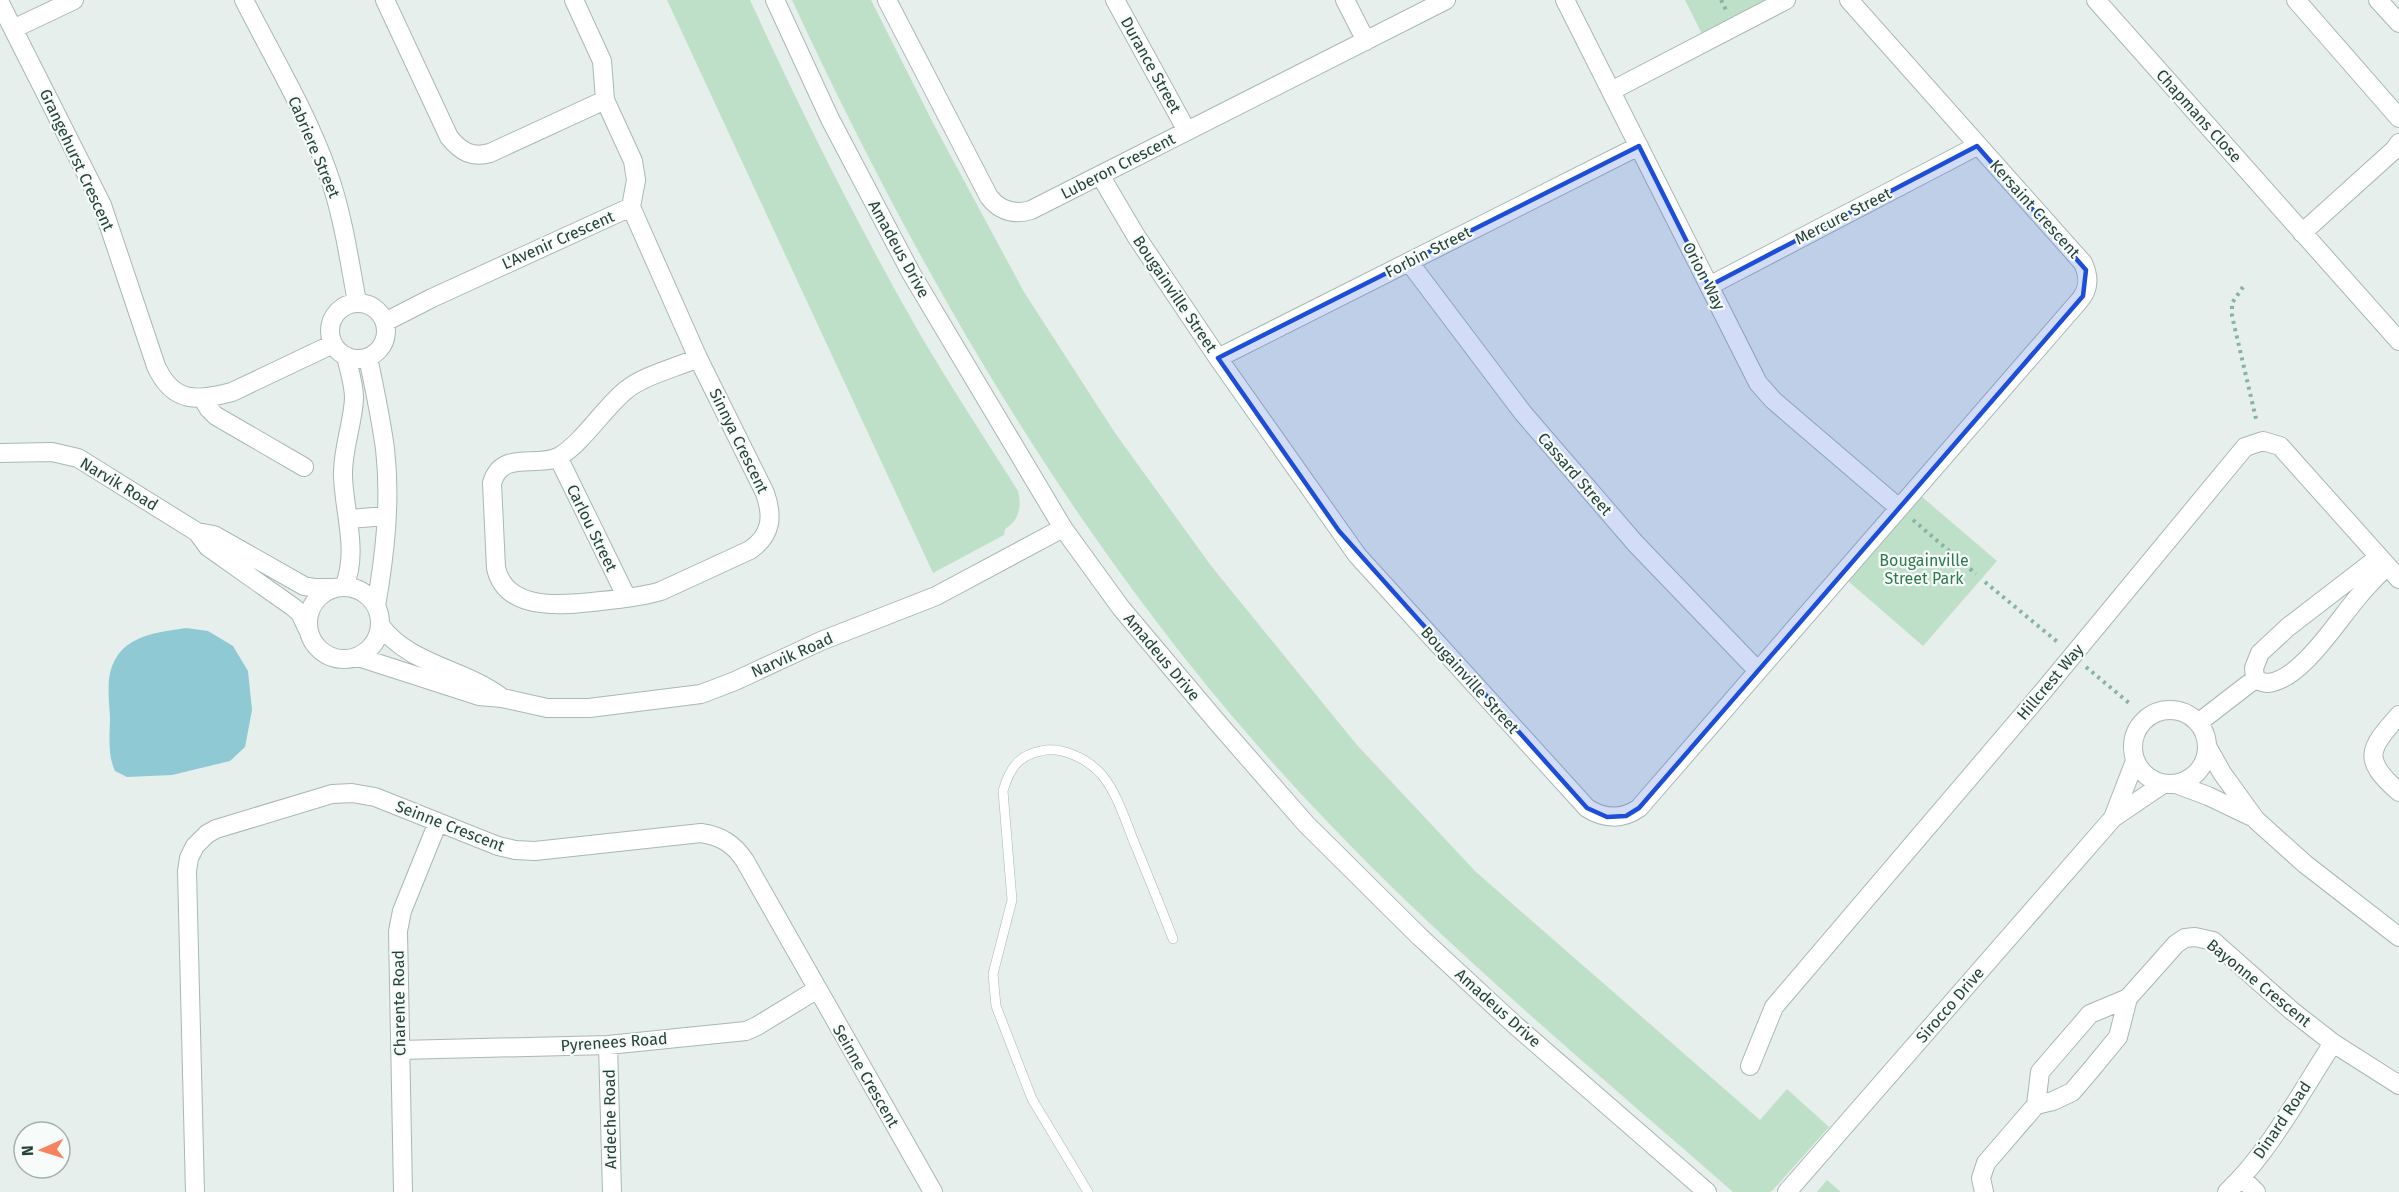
<svg xmlns="http://www.w3.org/2000/svg" width="2399" height="1192" font-family="'Fira Sans',sans-serif">
<style>
.green{fill:#bfe0c8}
.water{fill:#8ec9d4}
.lines{fill:none;stroke-linecap:round;stroke-linejoin:round}
.service-casing{stroke:#a8b8b2;stroke-width:10}
.minor-casing{stroke:#a8b8b2;stroke-width:20}
.tertiary-casing{stroke:#a8b8b2;stroke-width:20}
.path{stroke:#86b3a5;stroke-width:4;stroke-dasharray:3 4.5;stroke-linecap:butt}
.service{stroke:#fff;stroke-width:9}
.minor{stroke:#fff;stroke-width:18}
.tertiary{stroke:#fff;stroke-width:18}
.marked{fill:#1d4ed8;fill-opacity:0.2;stroke:#1d4ed8;stroke-width:4.5;stroke-linejoin:round}
.labels{text-anchor:middle;dominant-baseline:central;stroke-width:4.5;stroke-linejoin:round;paint-order:stroke}
.street-label{font-size:16px;fill:#24423a;stroke:#f7fbf9}
.park-label{font-size:16px;fill:#2d7a4b;stroke:#f7fbf9}
</style>
<rect width="100%" height="100%" fill="#e6efeb"/>
<!-- green -->
<path class="green" d="M 667,0 L 750,0 C 801,111 856,222 917,329 C 949,384 984,437 1018,491 C 1022,507 1019,520 1005,529 L 1004,535 L 933,573 Z
M 792,0 L 871,0 L 933,123 L 1024,292 L 1115,433 L 1212,567 L 1357,745 L 1476,872 L 1760,1120 L 1787,1089 L 1829,1127 L 1773,1190 L 1770,1192 L 1733,1192 C 1567,1047 1396,906 1251,738 C 1060,518 914,263 792,0 Z
M 1685,0 L 1769,0 L 1702,34 Z
M 1921,496 L 1997,561 L 1923,646 L 1848,581 Z
M 1827,1180 L 1841,1192 L 1817,1192 Z"/>
<!-- water -->
<path class="water" d="M 186,628 L 208,631 L 233,646 L 248,671 L 252,710 L 245,747 L 230,761 L 172,775 L 127,777 L 115,771 C 107,754 110,734 110,716 C 109,704 108,691 109,679 C 115,637 151,633 186,628 Z"/>
<g class="lines">
<defs>
<path id="service" d="M 1088,1192 L 1032,1099 L 996,1006 L 993,974 L 1012,900 L 1003,791 C 1009,770 1018,755 1041,751 C 1062,746 1088,759 1102,775 C 1116,792 1124,816 1132,837 C 1146,871 1160,905 1173,939"/>
<path id="minor" d="M 244,0 C 273,57 307,113 328,173 C 343,215 349,259 357,302
M 385,0 L 449,137 C 461,152 472,158 490,153 L 605,100
M 887,0 L 989,197 C 1000,211 1014,215 1031,210 L 1446,0
M 1115,0 L 1187,131
M 1345,0 L 1366,41
M 1565,0 L 1758,383 L 1773,400 L 1899,508
M 2096,0 L 2399,341
M 2296,0 L 2399,118
M 0,3 L 102,205 L 156,366 C 173,404 198,401 232,392 L 333,344
M 13,29 L 74,0
M 1611,91 L 1786,0
M 1100,175 L 1136,236 L 1218,358 L 1357,555 L 1587,808 C 1604,819 1622,820 1639,808 L 2079,301 C 2090,289 2089,276 2083,263 L 1849,0
M 631,207 L 698,358 L 765,493 C 773,516 772,535 750,550 L 661,591 C 641,597 621,599 601,601 C 566,605 506,613 496,568 L 492,483 C 502,449 537,469 560,456 C 583,442 604,408 626,390 C 645,375 675,368 698,358
M 2302,233 L 2394,150 L 2399,143
M 1409,262 L 1523,413 L 1635,543 L 1758,671
M 1709,286 L 1977,146
M330 331a28 28 0 1 1 56 0a28 28 0 1 1-56 0Z
M 385,322 L 432,298 L 631,207 L 636,180 L 633,161 L 605,100 L 602,61 L 574,0
M 368,357 C 374,387 381,418 385,449 C 391,501 385,554 376,606
M 1218,358 L 1639,146
M 203,399 L 209,409 L 216,416 L 304,467
M 0,453 L 52,452 L 78,458 L 197,532 L 208,547 L 293,607 L 300,613 L 308,630
M 558,457 L 627,598
M 349,519 L 386,516
M 197,532 L 214,535 L 304,586 L 315,588 L 334,588
M308 623a36 36 0 1 1 72 0a36 36 0 1 1-72 0Z
M 344,587 C 359,551 344,513 343,476 C 342,450 353,424 354,398 C 354,384 349,370 346,356
M 380,625 C 409,665 463,668 501,697
M 358,657 L 479,696 L 502,698 L 547,708 L 589,708 L 701,694 L 735,681 L 821,641 L 936,596 L 1063,528
M 2255,679 C 2259,681 2264,683 2268,683 C 2301,680 2338,620 2358,597 C 2367,586 2377,576 2387,566
M 2255,679 L 2254,668 L 2260,653 L 2288,627 L 2379,557
M2133 747a37 37 0 1 1 74 0a37 37 0 1 1-74 0Z
M 2399,715 C 2369,749 2361,759 2399,792
M 2198,723 L 2255,679
M 2207,746 L 2222,773 L 2256,820 L 2305,864 L 2399,937
M 2176,784 L 2208,796 L 2252,817
M 2113,818 L 2135,761
M 608,1045 L 612,1192
M 400,1050 L 608,1045 L 746,1031 L 757,1026 L 816,990
M 1750,1066 L 1774,1007 L 2045,689 L 2245,447 L 2263,441 L 2280,446 L 2399,579
M 2036,1105 L 2040,1072 L 2090,1014 L 2128,998 L 2176,944 L 2185,938 L 2195,937 L 2213,941 L 2292,1011 L 2333,1043 L 2399,1085
M 2242,1178 L 2256,1192
M 195,1192 L 187,871 L 189,858 L 195,846 L 207,834 L 216,829 L 332,794 L 352,793 L 375,797 L 498,846 L 515,850 L 535,851 L 701,833 C 721,836 734,844 745,861 L 933,1192
M 403,1192 L 398,931 L 402,911 L 438,822
M 1787,1192 L 2113,818 L 2163,784
M 1984,1192 L 1981,1178 L 1986,1163 L 2036,1105 L 2053,1101 L 2072,1092 L 2090,1071 L 2118,1037 L 2128,998
M 2227,1192 C 2269,1153 2301,1092 2333,1043"/>
<path id="tertiary" d="M 775,0 L 830,119 L 911,273 L 1063,528 L 1121,608 L 1217,722 L 1306,824 L 1420,937 L 1515,1025 L 1707,1192
M 2378,0 L 2399,23"/>
</defs>
<!-- service casing -->
<use href="#service" class="service-casing"/>
<!-- minor casing -->
<use href="#minor" class="minor-casing"/>
<!-- tertiary casing -->
<use href="#tertiary" class="tertiary-casing"/>
<!-- path -->
<path class="path" d="M 1721,0 L 1726,10
M 2243,287 L 2232,303 L 2232,316 L 2257,423
M 1913,520 L 1976,574
M 1985,582 L 2060,644
M 2086,667 L 2129,703"/>
<!-- service -->
<use href="#service" class="service"/>
<!-- minor -->
<use href="#minor" class="minor"/>
<!-- tertiary -->
<use href="#tertiary" class="tertiary"/>
</g>
<!-- marked area -->
<path class="marked" d="M 1639,146 L 1709,286 L 1977,146 L 2086,270 L 2083,296 L 1639,808 L 1626,816 L 1607,817 L 1587,808 L 1339,531 L 1218,358 Z"/>
<g class="labels">
<!-- street labels -->
<g class="street-label">
<text transform="translate(1151 65) rotate(61)">Durance Street</text>
<text transform="translate(2199 116) rotate(48)">Chapmans Close</text>
<text transform="translate(314 147) rotate(67)">Cabriere Street</text>
<text transform="translate(77 160) rotate(65)">Grangehurst Crescent</text>
<text transform="translate(1118 166) rotate(-27)">Luberon Crescent</text>
<text transform="translate(2035 209) rotate(48)">Kersaint Crescent</text>
<text transform="translate(1843 216) rotate(-27)">Mercure Street</text>
<text transform="translate(558 240) rotate(-24)">L'Avenir Crescent</text>
<text transform="translate(899 249) rotate(61)">Amadeus Drive</text>
<text transform="translate(1428 252) rotate(-27)">Forbin Street</text>
<text transform="translate(1704 276) rotate(63)">Orion Way</text>
<text transform="translate(1175 294) rotate(56)">Bougainville Street</text>
<text transform="translate(739 441) rotate(64)">Sinnya Crescent</text>
<text transform="translate(1575 474) rotate(49)">Cassard Street</text>
<text transform="translate(119 484) rotate(31)">Narvik Road</text>
<text transform="translate(592 528) rotate(64)">Carlou Street</text>
<text transform="translate(792 655) rotate(-24)">Narvik Road</text>
<text transform="translate(1162 657) rotate(50)">Amadeus Drive</text>
<text transform="translate(1470 680) rotate(48)">Bougainville Street</text>
<text transform="translate(2050 682) rotate(-50)">Hillcrest Way</text>
<text transform="translate(450 826) rotate(21)">Seinne Crescent</text>
<text transform="translate(2259 983) rotate(39)">Bayonne Crescent</text>
<text transform="translate(399 1003) rotate(-91)">Charente Road</text>
<text transform="translate(1950 1005) rotate(-49)">Sirocco Drive</text>
<text transform="translate(1498 1008) rotate(42)">Amadeus Drive</text>
<text transform="translate(614 1042) rotate(-4)">Pyrenees Road</text>
<text transform="translate(866 1076) rotate(60)">Seinne Crescent</text>
<text transform="translate(610 1119) rotate(-91)">Ardeche Road</text>
<text transform="translate(2282 1120) rotate(-56)">Dinard Road</text>
</g>
<!-- park labels -->
<g class="park-label">
<text x="1924" y="560">Bougainville<tspan x="1924" dy="18">Street Park</tspan></text>
</g>
</g>
<!-- north arrow -->
<g transform="translate(42 1150) rotate(267)"><circle r="28" fill="#f7fbf9" stroke="#a3b1ad" stroke-width="1.5"/>
<path d="M0-4.5L10 22L0 15L-10 22Z" fill="#f4845f"/>
<text y="-9" font-size="16" font-weight="bold" text-anchor="middle" fill="#24423a">N</text>
</g>
</svg>
